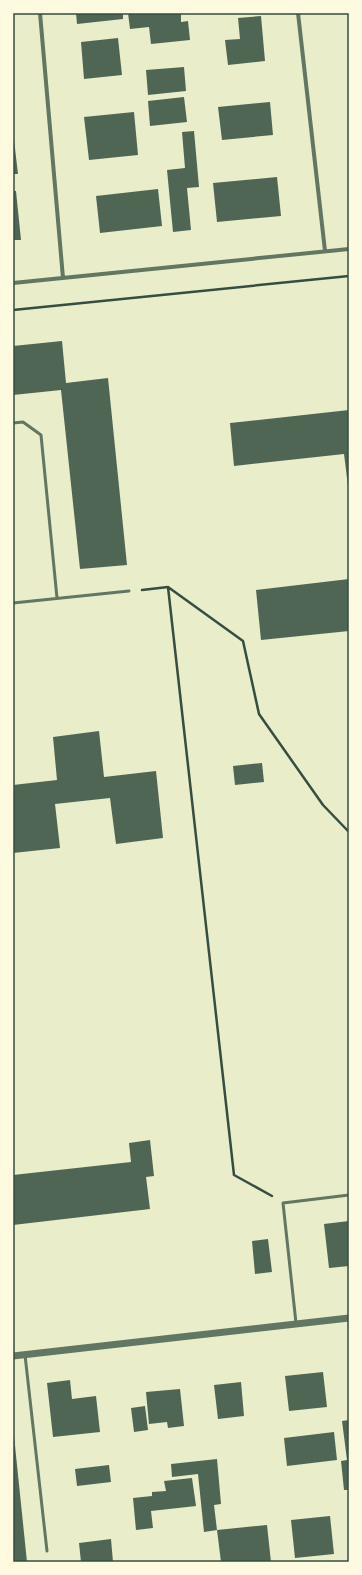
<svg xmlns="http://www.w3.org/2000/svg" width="362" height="1575" font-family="'Crimson Pro',serif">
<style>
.building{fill:#4f6655}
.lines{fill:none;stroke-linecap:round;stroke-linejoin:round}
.path{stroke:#344e41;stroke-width:2.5}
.service{stroke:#617663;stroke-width:3}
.minor{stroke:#617663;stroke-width:4}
.tertiary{stroke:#617663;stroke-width:7}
.neatline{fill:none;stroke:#344e41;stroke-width:1.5}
</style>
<rect width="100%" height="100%" fill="#e9edc9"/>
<!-- building -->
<path class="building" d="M 76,13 L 123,13 L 123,19 L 77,24 Z
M 128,13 L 181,13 L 181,22 L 188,21 L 190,40 L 151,44 L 149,27 L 130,29 Z
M 261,16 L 265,61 L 228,65 L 225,40 L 240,39 L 238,18 Z
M 118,38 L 122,75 L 84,79 L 81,42 Z
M 184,67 L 186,91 L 148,95 L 146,70 Z
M 184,97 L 187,122 L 150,126 L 148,101 Z
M 270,102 L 273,135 L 222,140 L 218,107 Z
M 134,112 L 138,155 L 89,160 L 84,117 Z
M 194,131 L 199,187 L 187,188 L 191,230 L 173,232 L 167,170 L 185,168 L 182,132 Z
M 14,140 L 18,174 L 13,174 L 13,141 Z
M 277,177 L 281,216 L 217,222 L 213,183 Z
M 158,189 L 162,226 L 100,233 L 96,196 Z
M 13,191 L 16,191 L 21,240 L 13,240 Z
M 62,341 L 66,383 L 108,378 L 127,565 L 80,569 L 61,390 L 13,395 L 13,346 Z
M 349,410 L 349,494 L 344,454 L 234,466 L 230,423 Z
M 349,579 L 349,631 L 261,640 L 256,590 Z
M 99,731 L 104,777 L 156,771 L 163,838 L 116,844 L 110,798 L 55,804 L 60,848 L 13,853 L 13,785 L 57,780 L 53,737 Z
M 262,763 L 264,782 L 235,785 L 233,766 Z
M 150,1140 L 154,1176 L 146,1177 L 150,1209 L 13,1225 L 13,1175 L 131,1162 L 129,1143 Z
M 349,1221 L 349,1266 L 329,1268 L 324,1224 Z
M 268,1239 L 272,1272 L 255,1274 L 252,1241 Z
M 323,1372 L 327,1407 L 289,1411 L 285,1376 Z
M 70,1380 L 72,1399 L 96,1396 L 100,1432 L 53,1437 L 47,1383 Z
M 241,1382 L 244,1416 L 218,1419 L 214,1385 Z
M 180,1389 L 184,1426 L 168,1428 L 167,1422 L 149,1424 L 146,1392 Z
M 145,1406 L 148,1430 L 134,1432 L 131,1408 Z
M 349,1420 L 349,1490 L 344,1490 L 341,1461 L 347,1460 L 342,1421 Z
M 334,1432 L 337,1460 L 287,1466 L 284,1438 Z
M 13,1436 L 14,1436 L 27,1562 L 13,1562 Z
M 217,1459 L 221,1504 L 214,1505 L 217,1530 L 204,1532 L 198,1474 L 172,1477 L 171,1464 Z
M 109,1465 L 111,1482 L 77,1486 L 75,1469 Z
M 192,1478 L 196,1506 L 151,1511 L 153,1528 L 136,1530 L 133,1498 L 152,1496 L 152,1492 L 166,1491 L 164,1481 Z
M 330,1516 L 334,1554 L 295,1558 L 291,1520 Z
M 267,1525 L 271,1562 L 221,1562 L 217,1530 Z
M 111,1539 L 113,1562 L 81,1562 L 79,1543 Z"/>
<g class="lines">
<!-- path -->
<path class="path" d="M 13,310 L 349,276
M 168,587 L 234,1175 L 272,1196
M 142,590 L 168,587 L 243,641 L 259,714 L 323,805 L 349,832"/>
<!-- service -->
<path class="service" d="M 13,423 L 23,422 L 41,435 L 57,598
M 13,603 L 129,591
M 296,1323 L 283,1203 L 349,1195
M 25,1355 L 47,1551"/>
<!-- minor -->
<path class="minor" d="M 40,13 L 63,278
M 298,13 L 325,251
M 13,283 L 349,249"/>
<!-- tertiary -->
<path class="tertiary" d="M 13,1356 L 349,1318"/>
</g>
<!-- border -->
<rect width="362" height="1575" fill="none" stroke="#fefae0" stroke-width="28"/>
<rect x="14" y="14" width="334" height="1547" class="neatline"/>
</svg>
